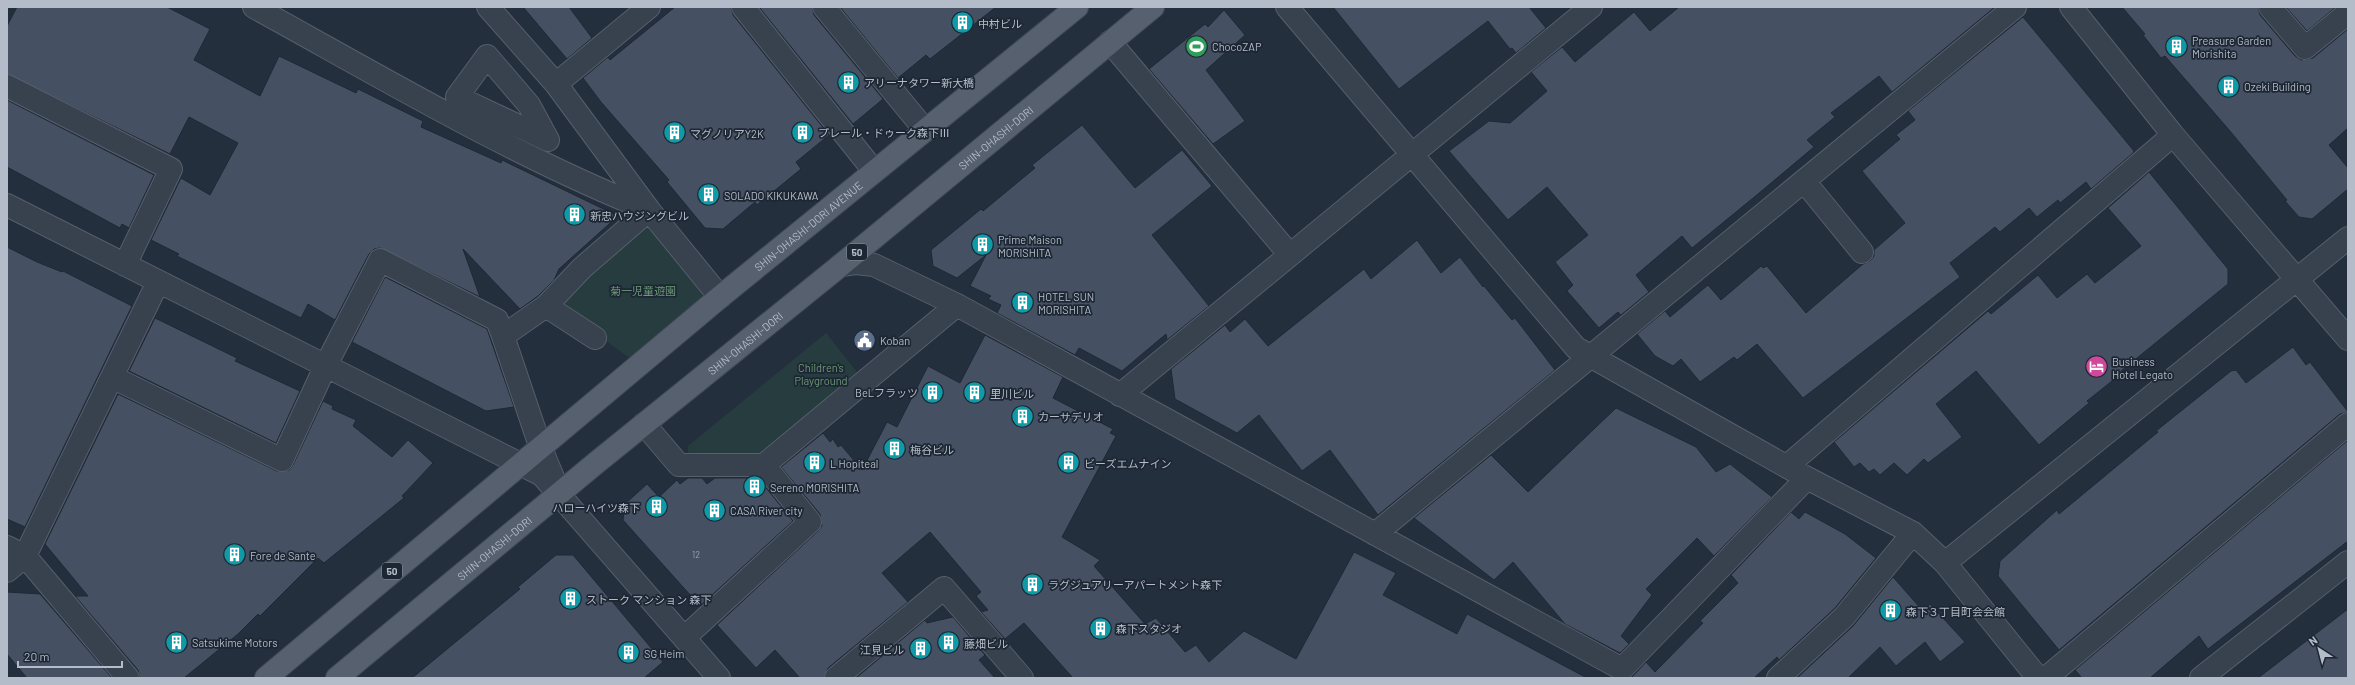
<svg xmlns="http://www.w3.org/2000/svg" width="2355" height="685" font-family="Barlow,'Noto Sans JP',sans-serif">
<style>
.green{fill:#263c3f}
.building{fill:#455162;stroke:#1f2835}
.lines{fill:none;stroke-linecap:round;stroke-linejoin:round}
.minor-casing{stroke:#565f6c;stroke-width:24}
.major-casing{stroke:#414a57;stroke-width:24}
.minor{stroke:#38414e;stroke-width:22}
.major{stroke:#56606e;stroke-width:22}
.labels{text-anchor:middle;dominant-baseline:central;stroke-width:3.5;stroke-linejoin:round;paint-order:stroke}
.number-label{font-size:9px;fill:#98a1af}
.shield{fill:#1d2633;stroke:#878f9c;stroke-width:1}
.shield-label{font-size:10px;font-weight:bold;fill:#b4bcc9}
.poi-label{font-size:11px;fill:#b4bcc9;stroke:#1d2633;text-anchor:start}
.street-label{font-size:11px;fill:#b4bcc9;stroke:#1d2633}
.park-label{font-size:11px;fill:#6b9a76;stroke:#1d2633}
</style>
<rect width="100%" height="100%" fill="#242f3e"/>
<!-- green -->
<path class="green" d="M 649,218 L 712,296 L 634,361 L 555,305 Z
M 826,333 L 861,377 L 763,456 L 694,458 L 688,452 L 688,446 Z"/>
<!-- building -->
<path class="building" d="M 17,7 L 167,7 L 210,29 L 194,60 L 260,96 L 279,56 L 356,93 L 358,89 L 423,121 L 421,127 L 501,163 L 502,160 L 618,216 L 559,269 L 554,280 L 538,296 L 520,309 L 463,249 L 480,297 L 380,248 L 374,249 L 369,254 L 335,320 L 308,304 L 301,318 L 177,256 L 179,254 L 151,240 L 181,178 L 210,195 L 238,143 L 189,117 L 170,154 L 7,74 L 7,26 Z
M 523,7 L 569,7 L 592,38 L 567,59 Z
M 675,7 L 731,7 L 733,15 L 829,135 L 796,162 L 801,169 L 757,205 L 755,202 L 723,229 L 705,228 L 667,182 L 669,180 L 601,102 L 583,78 L 608,57 L 610,60 Z
M 759,7 L 812,7 L 814,15 L 883,99 L 853,124 Z
M 840,7 L 996,7 L 930,59 L 926,55 L 898,78 Z
M 1333,7 L 1529,7 L 1546,28 L 1516,53 L 1512,48 L 1510,49 L 1488,21 L 1399,89 Z
M 1679,7 L 1995,7 L 1892,92 L 1879,76 L 1831,113 L 1835,117 L 1807,140 L 1814,147 L 1758,194 L 1692,248 L 1682,236 L 1636,275 L 1649,292 L 1621,315 L 1618,312 L 1599,328 L 1567,291 L 1573,285 L 1555,262 L 1588,235 L 1547,187 L 1508,220 L 1449,151 L 1489,121 L 1510,123 L 1547,91 L 1531,72 L 1562,47 L 1575,62 L 1634,12 L 1650,31 Z
M 2122,7 L 2258,7 L 2260,15 L 2295,56 L 2301,60 L 2313,58 L 2348,29 L 2348,128 L 2329,145 L 2348,168 L 2348,189 L 2312,219 L 2299,217 L 2285,201 L 2287,200 L 2230,131 L 2165,56 L 2161,58 L 2143,35 L 2145,34 Z
M 2286,7 L 2336,7 L 2307,31 Z
M 1224,10 L 1245,35 L 1206,70 L 1245,121 L 1213,144 L 1149,69 L 1205,24 L 1208,27 Z
M 2023,17 L 2134,151 L 2133,153 L 2091,189 L 2086,182 L 2060,203 L 2058,200 L 2037,217 L 2029,208 L 2000,232 L 1995,227 L 1950,263 L 1960,277 L 1803,398 L 1757,344 L 1737,360 L 1734,357 L 1700,382 L 1681,359 L 1673,366 L 1655,356 L 1637,334 L 1665,311 L 1670,317 L 1708,285 L 1721,300 L 1761,266 L 1763,268 L 1767,266 L 1806,313 L 1863,264 L 1870,261 L 1874,256 L 1874,250 L 1905,223 L 1862,171 L 1900,139 L 1896,135 L 1915,120 L 1908,111 Z
M 7,100 L 154,175 L 129,228 L 122,224 L 120,228 L 7,167 Z
M 1082,125 L 1135,188 L 1182,150 L 1212,186 L 1152,235 L 1209,306 L 1167,340 L 1166,334 L 1122,371 L 1079,348 L 1075,355 L 997,313 L 1001,305 L 988,299 L 991,296 L 970,286 L 986,255 L 957,278 L 933,266 L 931,250 L 981,209 L 983,211 L 1035,168 L 1032,165 Z
M 2149,172 L 2228,269 L 2228,284 L 2121,371 L 2122,373 L 2087,401 L 2089,403 L 2039,445 L 1976,371 L 1936,404 L 1962,437 L 1928,463 L 1924,459 L 1907,475 L 1894,463 L 1880,475 L 1874,469 L 1869,472 L 1860,463 L 1854,467 L 1834,442 L 1988,311 L 1991,314 L 2038,275 L 2057,298 L 2087,274 L 2095,283 L 2141,246 L 2108,208 Z
M 1417,240 L 1441,273 L 1460,257 L 1483,287 L 1484,286 L 1512,320 L 1515,318 L 1555,370 L 1378,515 L 1330,450 L 1302,471 L 1259,415 L 1237,433 L 1175,399 L 1171,369 L 1225,325 L 1230,332 L 1245,319 L 1268,346 L 1364,269 L 1371,279 Z
M 7,247 L 37,262 L 62,272 L 63,271 L 132,306 L 25,527 L 7,519 Z
M 385,277 L 487,329 L 514,407 L 486,411 L 352,342 Z
M 155,318 L 237,358 L 235,361 L 300,391 L 276,443 L 129,371 Z
M 985,335 L 1063,377 L 1053,398 L 1113,429 L 1110,433 L 1116,436 L 1062,537 L 1100,560 L 1094,566 L 1145,624 L 1156,618 L 1185,652 L 1196,645 L 1209,662 L 1244,631 L 1296,659 L 1354,552 L 1396,573 L 1383,595 L 1457,634 L 1467,614 L 1587,678 L 1073,678 L 1024,623 L 1005,639 L 981,612 L 988,610 L 976,596 L 981,592 L 930,532 L 882,573 L 908,602 L 828,668 L 824,678 L 800,678 L 775,650 L 756,668 L 717,625 L 818,531 L 822,526 L 820,514 L 781,467 L 823,433 L 830,442 L 833,439 L 838,447 L 841,445 L 862,470 L 887,422 L 897,427 L 928,366 L 960,383 Z
M 2293,347 L 2306,365 L 2310,362 L 2348,412 L 2340,414 L 2059,650 L 1998,576 L 2000,561 L 2057,510 L 2059,514 L 2158,432 L 2156,431 L 2231,371 L 2236,370 L 2246,383 Z
M 118,394 L 277,471 L 289,470 L 293,465 L 323,401 L 333,406 L 332,409 L 356,420 L 353,426 L 392,457 L 408,440 L 433,463 L 402,496 L 404,498 L 324,563 L 318,558 L 260,616 L 258,614 L 238,634 L 184,678 L 140,678 L 138,670 L 75,596 L 88,596 L 45,544 Z
M 1616,408 L 1696,447 L 1716,472 L 1730,464 L 1772,497 L 1714,556 L 1697,538 L 1646,589 L 1652,595 L 1621,636 L 1629,644 L 1620,653 L 1565,624 L 1513,562 L 1494,580 L 1414,518 L 1491,455 L 1528,492 Z
M 2348,440 L 2348,541 L 2208,649 L 2199,636 L 2150,678 L 2082,678 L 2075,670 Z
M 688,478 L 702,478 L 707,484 L 715,478 L 758,478 L 793,521 L 700,606 L 623,520 L 625,504 L 647,484 L 659,497 L 677,480 L 680,484 Z
M 1791,512 L 1799,519 L 1805,512 L 1845,534 L 1876,558 L 1835,608 L 1779,660 L 1777,657 L 1754,678 L 1631,678 L 1646,662 L 1655,672 L 1703,623 L 1700,621 L 1738,583 L 1731,575 Z
M 556,555 L 573,555 L 663,662 L 644,678 L 412,678 L 520,589 L 518,587 Z
M 1893,577 L 1923,611 L 1930,604 L 1965,642 L 1940,662 L 1925,642 L 1896,666 L 1880,647 L 1848,678 L 1797,678 L 1853,626 Z
M 7,592 L 40,594 L 112,678 L 27,678 L 7,654 Z
M 2348,609 L 2348,678 L 2258,678 Z
M 953,617 L 985,655 L 979,660 L 995,678 L 856,678 L 925,620 L 927,623 Z"/>
<g class="lines">
<defs>
<path id="minor" d="M 254,7 C 383,78 512,155 649,210
M 488,7 L 556,84 L 649,210 L 720,297
M 743,7 L 874,171
M 824,7 L 925,130
M 1287,7 L 1576,348 L 1807,478 L 1913,533 L 1945,563 L 2038,678
M 2071,7 L 2173,135 L 2348,339
M 2270,7 L 2305,48 L 2348,13
M 1110,42 L 1290,255
M 487,56 L 529,105 L 548,140 L 457,97 Z
M 556,84 L 649,7
M 7,86 L 171,169 L 125,265
M 1804,181 L 1862,252
M 7,205 L 542,475 L 719,678
M 841,265 L 856,263 L 874,265 L 957,305 L 1622,669 L 1807,478
M 546,306 L 595,338
M 112,377 L 282,460 L 325,367 L 380,260 L 497,320 L 503,336
M 1120,395 L 1591,7
M 644,424 L 679,465 L 764,465 L 957,305
M 1787,466 L 2173,135
M 557,487 L 540,446 L 503,336 L 546,306 L 582,268 L 649,210
M 1375,534 L 2015,7
M 7,547 L 25,556 L 128,678
M 1945,563 L 2348,238
M 7,571 L 25,556 L 158,282
M 684,638 L 810,522 L 764,465
M 836,678 L 944,588 L 1022,678
M 1778,678 L 1844,617 L 1913,533
M 2046,678 L 2348,424
M 2201,678 L 2348,562"/>
<g id="major">
<path id="s1" d="M 266,678 L 720,297 L 1077,7"/>
<path id="s2" d="M 337,678 L 596,463 L 841,265 L 1153,7"/>
</g>
</defs>
<!-- minor casing -->
<use href="#minor" class="minor-casing"/>
<!-- major casing -->
<use href="#major" class="major-casing"/>
<!-- minor -->
<use href="#minor" class="minor"/>
<!-- major -->
<use href="#major" class="major"/>
</g>
<!-- icons -->
<defs>
<symbol id="building-disc" viewBox="-11 -11 22 22"><circle r="9.5" fill="#0f9aa8" stroke="#1d2633"/><path d="M-4-6H4V6H1V3H-1V6H-4ZM-2.5-4.3h1.7v1.8h-1.7ZM.8-4.3h1.7v1.8H.8ZM-2.5-1h1.7V.8h-1.7ZM.8-1h1.7V.8H.8Z" fill="#fff"/></symbol>
<symbol id="stadium-disc" viewBox="-11 -11 22 22"><circle r="9.5" fill="#2e9e5b" stroke="#1d2633"/><path d="M0-5a6.5 5 0 1 0 0 10a6.5 5 0 1 0 0-10ZM-3.5-1.8h7v3.6h-7Z" fill="#fff"/></symbol>
<symbol id="civic-disc" viewBox="-11 -11 22 22"><circle r="9.5" fill="#5c6f8a" stroke="#1d2633"/><path d="M-.6-6.5H3V-4.5H.6V-3L4-1V1h2V6H-6V1h2V-1L-.6-3ZM-1.2 2.5V6h2.4V2.5Z" fill="#fff"/></symbol>
<symbol id="hotel-disc" viewBox="-11 -11 22 22"><circle r="9.5" fill="#d1479c" stroke="#1d2633"/><path d="M-6-4.5h1.5V1H6V5H4.5V3h-9V5H-6ZM-4 0a1.8 1.8 0 1 1 3.6 0ZM.5 0V-2.5h3Q6-2.5 6 0Z" fill="#fff"/></symbol>
</defs>
<g fill-rule="evenodd">
<use href="#building-disc" x="950" y="10" width="25" height="25"/>
<use href="#stadium-disc" x="1184" y="34" width="25" height="25"/>
<use href="#building-disc" x="2164" y="34" width="25" height="25"/>
<use href="#building-disc" x="836" y="70" width="25" height="25"/>
<use href="#building-disc" x="2216" y="74" width="25" height="25"/>
<use href="#building-disc" x="790" y="120" width="25" height="25"/>
<use href="#building-disc" x="662" y="120" width="25" height="25"/>
<use href="#building-disc" x="696" y="182" width="25" height="25"/>
<use href="#building-disc" x="562" y="202" width="25" height="25"/>
<use href="#building-disc" x="970" y="232" width="25" height="25"/>
<use href="#building-disc" x="1010" y="290" width="25" height="25"/>
<use href="#civic-disc" x="852" y="328" width="25" height="25"/>
<use href="#hotel-disc" x="2084" y="354" width="25" height="25"/>
<use href="#building-disc" x="920" y="380" width="25" height="25"/>
<use href="#building-disc" x="962" y="380" width="25" height="25"/>
<use href="#building-disc" x="1010" y="404" width="25" height="25"/>
<use href="#building-disc" x="882" y="436" width="25" height="25"/>
<use href="#building-disc" x="802" y="450" width="25" height="25"/>
<use href="#building-disc" x="1056" y="450" width="25" height="25"/>
<use href="#building-disc" x="742" y="474" width="25" height="25"/>
<use href="#building-disc" x="644" y="494" width="25" height="25"/>
<use href="#building-disc" x="702" y="498" width="25" height="25"/>
<use href="#building-disc" x="222" y="542" width="25" height="25"/>
<use href="#building-disc" x="1020" y="572" width="25" height="25"/>
<use href="#building-disc" x="558" y="586" width="25" height="25"/>
<use href="#building-disc" x="1878" y="598" width="25" height="25"/>
<use href="#building-disc" x="1088" y="616" width="25" height="25"/>
<use href="#building-disc" x="164" y="630" width="25" height="25"/>
<use href="#building-disc" x="936" y="630" width="25" height="25"/>
<use href="#building-disc" x="908" y="636" width="25" height="25"/>
<use href="#building-disc" x="616" y="640" width="25" height="25"/>
</g>
<g class="labels">
<!-- number labels -->
<g class="number-label">
<text x="696" y="554">12</text>
</g>
<!-- shield labels -->
<g class="shield">
<rect x="847" y="244" width="20" height="16" rx="3"/>
<rect x="382" y="563" width="20" height="16" rx="3"/>
</g>
<g class="shield-label">
<text x="857" y="252">50</text>
<text x="392" y="571">50</text>
</g>
<!-- poi labels -->
<g class="poi-label">
<text x="978" y="23">中村ビル</text>
<text x="2192" y="40">Preasure Garden<tspan x="2192" dy="13">Morishita</tspan></text>
<text x="1212" y="46">ChocoZAP</text>
<text x="864" y="82">アリーナタワー新大橋</text>
<text x="2244" y="86">Ozeki Building</text>
<text x="818" y="132">プレール・ドゥーク森下Ⅲ</text>
<text x="690" y="133">マグノリアY2K</text>
<text x="724" y="195">SOLADO KIKUKAWA</text>
<text x="590" y="215">新忠ハウジングビル</text>
<text x="998" y="239">Prime Maison<tspan x="998" dy="13">MORISHITA</tspan></text>
<text x="1038" y="296">HOTEL SUN<tspan x="1038" dy="13">MORISHITA</tspan></text>
<text x="880" y="340">Koban</text>
<text x="2112" y="361">Business<tspan x="2112" dy="13">Hotel Legato</tspan></text>
<text x="918" y="392" text-anchor="end">BeLフラッツ</text>
<text x="990" y="393">里川ビル</text>
<text x="1038" y="416">カーサデリオ</text>
<text x="910" y="449">梅谷ビル</text>
<text x="830" y="463">L Hopiteal</text>
<text x="1084" y="463">ビーズエムナイン</text>
<text x="770" y="487">Sereno MORISHITA</text>
<text x="640" y="507" text-anchor="end">ハローハイツ森下</text>
<text x="730" y="510">CASA River city</text>
<text x="250" y="555">Fore de Sante</text>
<text x="1048" y="584">ラグジュアリーアパートメント森下</text>
<text x="586" y="599">ストーク マンション 森下</text>
<text x="1906" y="611">森下３丁目町会会館</text>
<text x="1116" y="628">森下スタジオ</text>
<text x="192" y="642">Satsukime Motors</text>
<text x="964" y="643">藤畑ビル</text>
<text x="904" y="649" text-anchor="end">江見ビル</text>
<text x="644" y="653">SG Heim</text>
</g>
<!-- street labels -->
<g class="street-label">
<text stroke="none"><textPath href="#s2" startOffset="852">SHIN-OHASHI-DORI</textPath></text>
<text stroke="none"><textPath href="#s1" startOffset="706">SHIN-OHASHI-DORI AVENUE</textPath></text>
<text stroke="none"><textPath href="#s2" startOffset="528">SHIN-OHASHI-DORI</textPath></text>
<text stroke="none"><textPath href="#s2" startOffset="204">SHIN-OHASHI-DORI</textPath></text>
</g>
<!-- park labels -->
<g class="park-label">
<text x="643" y="290">菊一児童遊園</text>
<text x="821" y="367">Children's<tspan x="821" dy="13">Playground</tspan></text>
</g>
</g>
<!-- border -->
<rect width="2355" height="685" fill="none" stroke="#b4bcc9" stroke-width="16"/>
<!-- north arrow -->
<g transform="translate(2319 649) rotate(324)" stroke="#1d2633" stroke-width="3" paint-order="stroke">
<path d="M0-3L7 15L0 10L-7 15Z" fill="#b4bcc9"/>
<text y="-6" font-size="11" font-weight="bold" text-anchor="middle" fill="#b4bcc9">N</text>
</g>
<!-- scale -->
<path d="M18 661v6h104v-6" fill="none" stroke="#b4bcc9" stroke-width="2"/>
<text x="24" y="661" font-size="12" fill="#b4bcc9" stroke="#1d2633" stroke-width="3" paint-order="stroke">20 m</text>
</svg>
